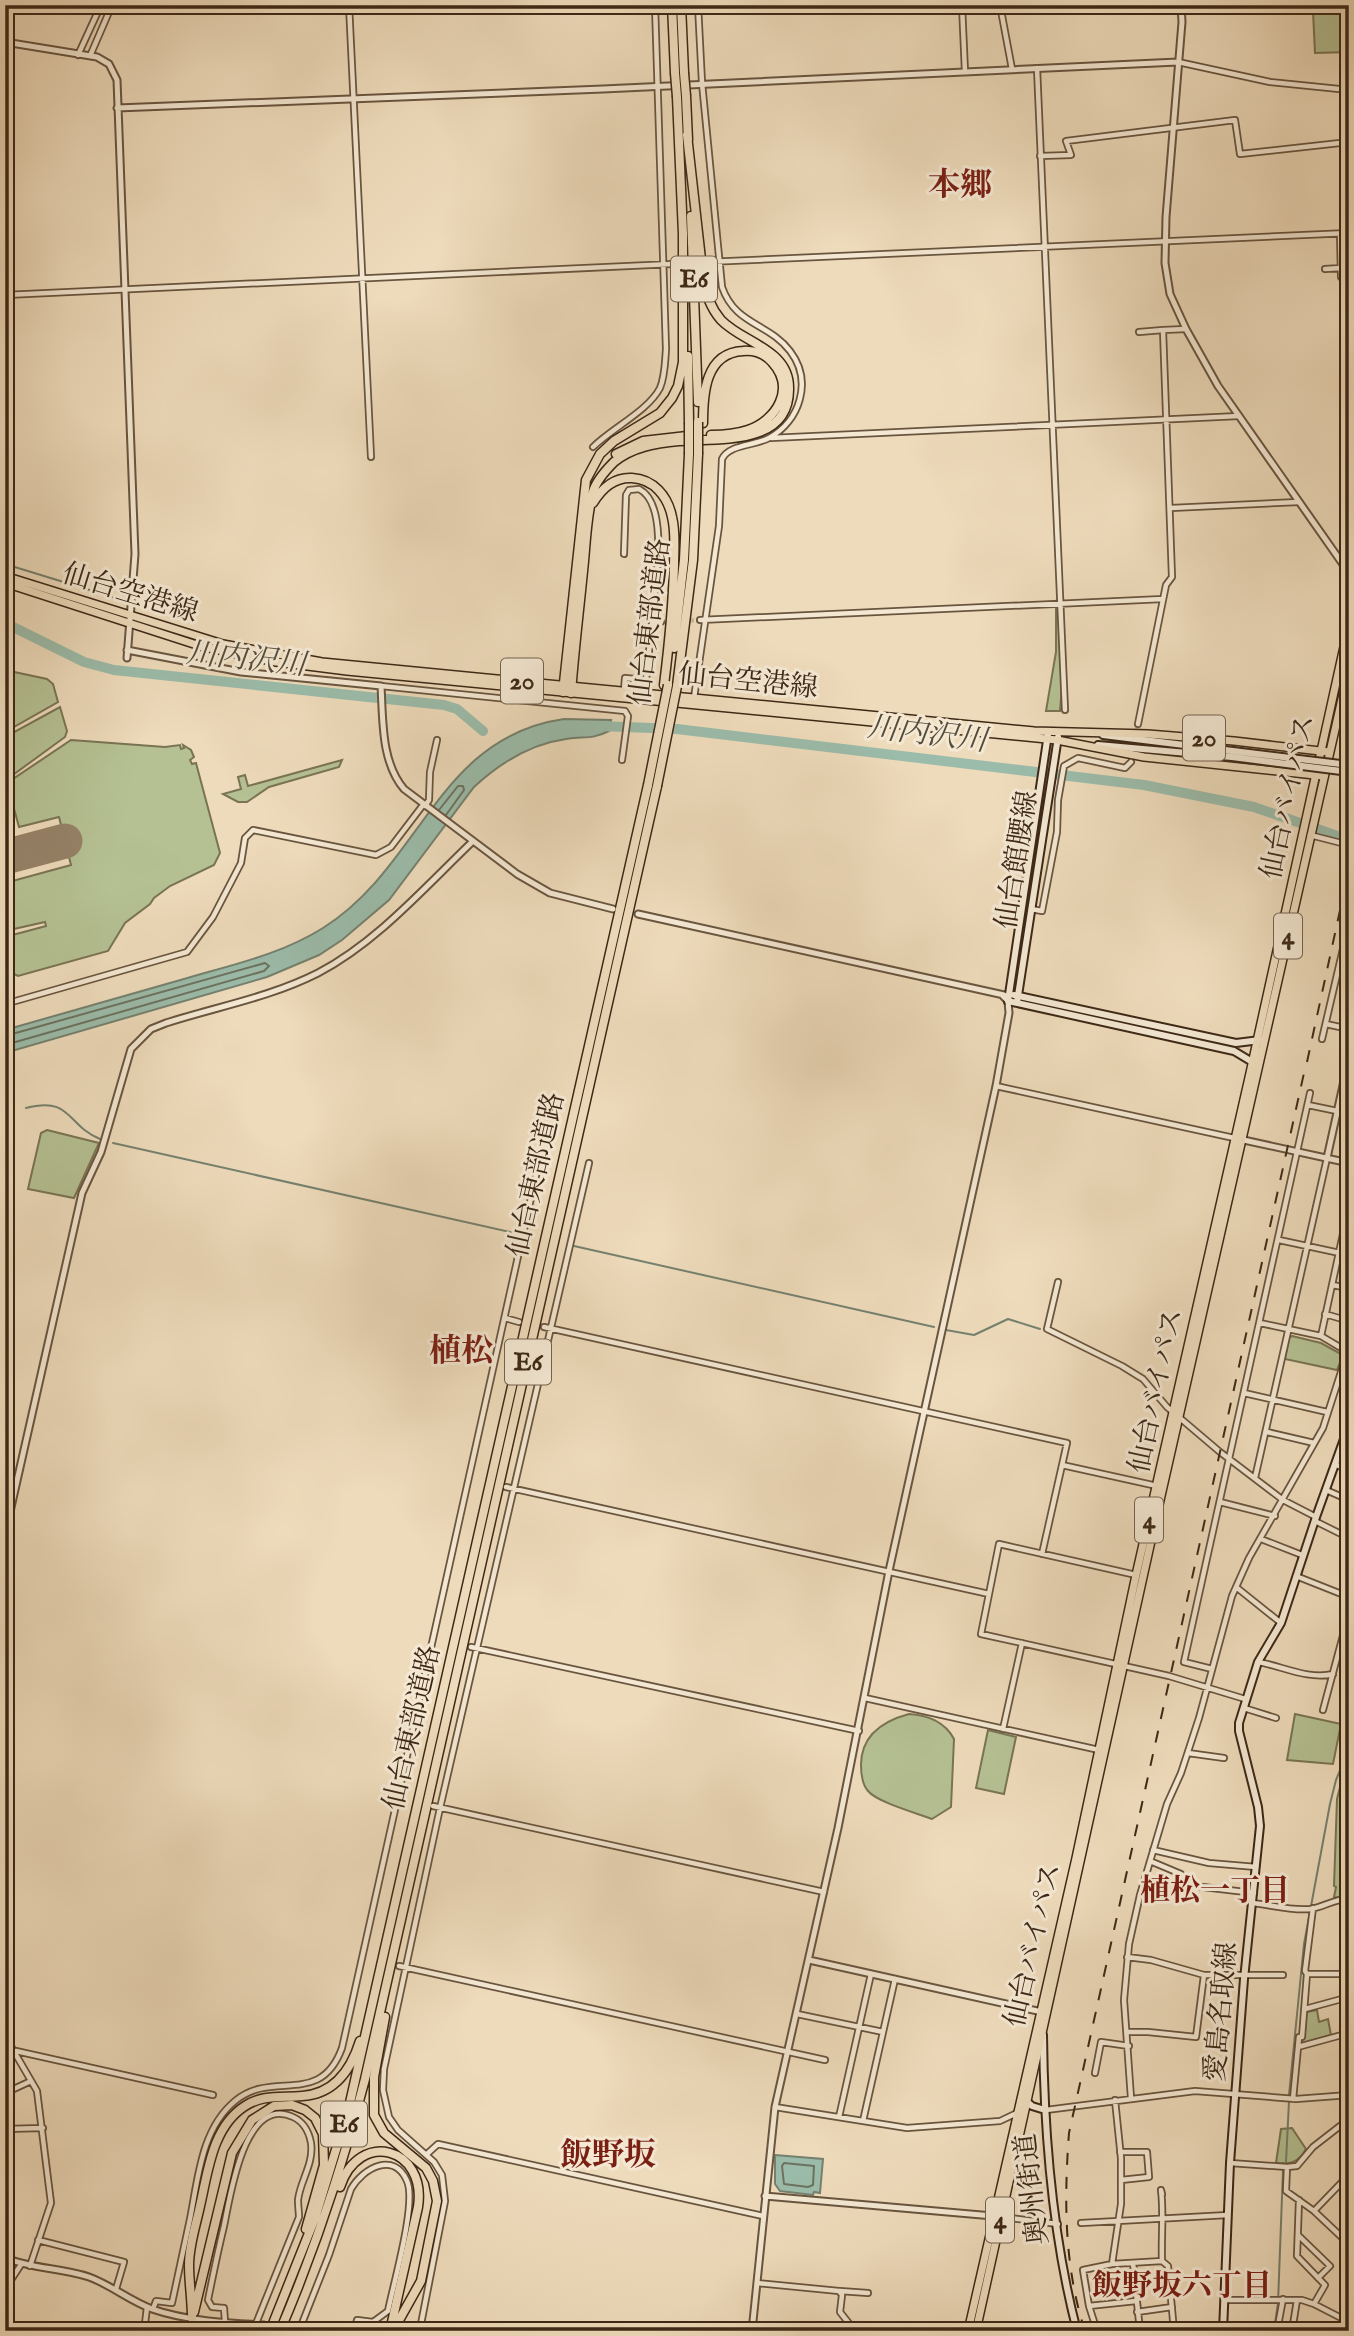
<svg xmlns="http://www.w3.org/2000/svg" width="1354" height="2336" font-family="'IM FELL English','Noto Serif JP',serif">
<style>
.green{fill:#b5c193;stroke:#797454;stroke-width:2}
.water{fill:#9bbcaa;stroke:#75816f;stroke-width:2}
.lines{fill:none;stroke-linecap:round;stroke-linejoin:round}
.shore{stroke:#6c7260;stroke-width:2}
.stream{stroke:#75816f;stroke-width:2}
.river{stroke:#9bbcaa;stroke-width:10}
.runway{stroke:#968268;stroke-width:35}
.minor-tunnel{stroke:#cbb79a;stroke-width:4.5;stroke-dasharray:4.5 2;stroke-linecap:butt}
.minor-casing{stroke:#69553f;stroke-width:8}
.tertiary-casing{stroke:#69553f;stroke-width:9}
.secondary-casing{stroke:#3d2816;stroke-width:10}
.primary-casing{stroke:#3d2816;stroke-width:10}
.trunk-casing{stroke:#3d2816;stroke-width:10}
.motorway-casing{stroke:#3d2816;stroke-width:11}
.minor{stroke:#f4e8d3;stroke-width:4.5}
.tertiary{stroke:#f4e8d3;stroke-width:5}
.secondary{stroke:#f4e8d3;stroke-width:6}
.primary{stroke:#eedbbb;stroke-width:7}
.trunk{stroke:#eedbbb;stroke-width:7}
.motorway{stroke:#eedbbb;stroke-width:8}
.rail{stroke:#3d2816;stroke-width:2;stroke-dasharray:12 12;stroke-linecap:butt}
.secondary-bridge-casing{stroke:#3d2816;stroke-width:10;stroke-linecap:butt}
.motorway-bridge-casing{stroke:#3d2816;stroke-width:11;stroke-linecap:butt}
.secondary-bridge{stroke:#f4e8d3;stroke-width:6}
.motorway-bridge{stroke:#eedbbb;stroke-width:8}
.labels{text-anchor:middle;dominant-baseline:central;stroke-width:6;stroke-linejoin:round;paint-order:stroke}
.shield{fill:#f4e8d3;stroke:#74624f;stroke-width:2}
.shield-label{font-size:26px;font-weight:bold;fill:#3d2816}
.street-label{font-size:28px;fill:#3d2816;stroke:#f4e8d3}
.water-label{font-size:30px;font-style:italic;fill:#544d3b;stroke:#f4e8d3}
.neighbourhood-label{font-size:30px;font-weight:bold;fill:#7a1f14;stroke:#f4e8d3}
.quarter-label{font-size:32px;font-weight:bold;fill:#7a1f14;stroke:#f4e8d3}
</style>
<rect width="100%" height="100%" fill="#eedbbb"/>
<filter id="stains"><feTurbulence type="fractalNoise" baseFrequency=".00286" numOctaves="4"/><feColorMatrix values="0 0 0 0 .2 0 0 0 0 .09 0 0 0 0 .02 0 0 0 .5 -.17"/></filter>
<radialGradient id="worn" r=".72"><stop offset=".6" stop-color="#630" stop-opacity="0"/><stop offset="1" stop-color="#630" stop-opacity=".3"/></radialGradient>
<!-- green -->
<path class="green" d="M 1349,10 L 1349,52 L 1315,53 L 1313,11 Z
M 1056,607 L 1058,607 L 1062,686 L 1060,711 L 1046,711 L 1056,652 Z
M 5,670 L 47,679 L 53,684 L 58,702 L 5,732 Z
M 60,707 L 67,731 L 65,737 L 6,780 L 5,737 Z
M 71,740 L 165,747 L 180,745 L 181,749 L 184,748 L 183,745 L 191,750 L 194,757 L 190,760 L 192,764 L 196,763 L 220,853 L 214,865 L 170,886 L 154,898 L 150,904 L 125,923 L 108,951 L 18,976 L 12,973 L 5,947 L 5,937 L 46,926 L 45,922 L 5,931 L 5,883 L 71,865 L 59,817 L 19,827 L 7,783 Z
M 342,760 L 339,767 L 269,787 L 247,802 L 238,802 L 223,794 L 241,789 L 238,777 L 245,775 L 248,786 Z
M 47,1130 L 99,1143 L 74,1198 L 28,1189 L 41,1133 Z
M 1292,1336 L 1321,1343 L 1341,1354 L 1342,1357 L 1337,1370 L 1285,1359 L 1289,1338 Z
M 909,1714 C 927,1715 945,1722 954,1739 L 951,1807 L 932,1819 C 916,1813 877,1802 868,1791 C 862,1784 861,1773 861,1765 C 861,1736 883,1721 909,1714 Z
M 1295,1714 L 1341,1724 L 1333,1764 L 1287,1760 Z
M 988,1730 L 1016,1737 L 1004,1794 L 976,1788 Z
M 1349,1752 L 1349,1899 L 1334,1897 L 1336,1887 L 1334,1886 L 1337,1799 Z
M 1317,2010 L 1319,2022 L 1328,2019 L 1331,2035 L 1299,2044 L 1302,2013 Z
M 1292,2128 L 1306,2149 C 1298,2163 1291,2164 1276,2163 L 1281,2129 Z"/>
<!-- water -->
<path class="water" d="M 564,719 L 611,720 L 609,731 C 591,740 585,736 566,739 C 530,744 501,762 474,787 L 389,900 L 342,940 L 319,955 L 267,977 L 5,1053 L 5,1030 C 65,1013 124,996 184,979 C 231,965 280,955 323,928 C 421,867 437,737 564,719 Z
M 775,2155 L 823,2159 L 820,2193 L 814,2192 L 813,2195 L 780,2191 L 775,2184 Z"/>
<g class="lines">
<!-- shore -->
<path class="shore" d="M 439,810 L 458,786 L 463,786 L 464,790 L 446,815
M 5,1036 L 265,963 L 269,966 L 264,971 L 5,1045
M 784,2163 L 814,2166 L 813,2185 L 808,2187 L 784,2184 L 782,2166 Z"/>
<!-- stream -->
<path class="stream" d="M 5,564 L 122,600
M 26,1108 C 72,1096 66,1125 100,1139
M 113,1143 L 519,1234
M 574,1246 L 934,1327
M 946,1330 L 974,1335 L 1008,1319 L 1040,1329
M 1289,2095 L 1304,1944 L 1330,1804 L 1336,1780 L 1349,1749
M 1274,2331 L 1278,2303 L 1283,2170 L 1286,2162 L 1289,2101"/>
<!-- river -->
<path class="river" d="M 5,623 L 84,662 L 114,670 L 444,705 L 457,709 L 483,731
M 599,726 L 677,729 L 1144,785 L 1254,807 L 1349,840"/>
<!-- runway -->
<path class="runway" d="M 5,857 L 65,841"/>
<!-- minor-tunnel -->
<path class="minor-tunnel" d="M 683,621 L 700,620
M 1131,762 L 1138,724"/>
<defs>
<path id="minor" d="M 349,5 L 371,457
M 962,5 L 965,72
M 1000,5 L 1012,69
M 78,55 L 101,5
M 90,56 L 112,5
M 1178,62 L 1270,82 L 1349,90
M 1037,68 L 1065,710
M 1040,156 L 1071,155 L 1066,141 L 1235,120 L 1240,154 L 1349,142
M 1340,234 L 1341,277
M 707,262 L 1349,233
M 1325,269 L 1341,268
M 5,295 L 672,264
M 1139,332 L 1163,330
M 771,438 L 1239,416
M 593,447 C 612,428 648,411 660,388 C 665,376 665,362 666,349 L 655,5
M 1171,508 L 1299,502
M 624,554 L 626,495 L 629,490 L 639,489 C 671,505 654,591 652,623 L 661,622
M 700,620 L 1163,599
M 381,686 L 625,711 L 628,716 L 622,760
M 624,690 L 625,678 L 646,680 L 652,623
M 694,698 L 719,526 L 722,459 C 729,444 755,446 769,438 C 800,421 813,381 790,351 C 769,323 735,325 722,287 L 702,83 L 698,5
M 1138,724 L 1166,585 L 1172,577 L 1163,330 L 1186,329
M 425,806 L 429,800 L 430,772 L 437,740
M 1310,835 L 1349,845
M 1031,909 L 1042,911 L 1057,832 L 1058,800 L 1064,766 L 1078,758 L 1125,768 L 1131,762
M 5,1004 L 187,952 L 213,917 L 241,863 L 245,838 L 253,830 L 376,855 L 391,847 L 423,805
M 1326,1024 L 1349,1029
M 1322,1039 L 1349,923
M 996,1086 L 1234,1138
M 1308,1105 L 1337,1111
M 1279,1240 L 1349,1255
M 1058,1282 L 1047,1329 L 1122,1366 L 1143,1379 L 1167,1407 L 1220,1452 L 1283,1500 L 1316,1517
M 1332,1285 L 1349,1288
M 1325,1314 L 1349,1321
M 505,1318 L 519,1322
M 1260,1323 L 1321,1336 L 1348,1352
M 544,1327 L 1067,1443 L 1042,1554
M 1321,1336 L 1349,1206
M 1244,1393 L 1327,1412
M 1267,1432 L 1314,1443
M 1335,1464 L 1349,1471
M 1062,1465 L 1157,1486
M 1255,1478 L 1327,1158
M 506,1487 L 989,1594
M 1326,1490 L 1349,1500
M 1220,1502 L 1275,1516
M 1315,1521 L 1349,1538
M 1261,1539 L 1302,1555
M 1136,1575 L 999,1544 L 981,1634 L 1169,1676 L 1245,1699
M 1296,1576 L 1349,1597
M 1236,1587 L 1281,1623
M 471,1647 L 859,1731
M 1258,1662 C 1282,1666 1308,1680 1333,1674
M 1212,1669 L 1184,1662 L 1310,1093
M 865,1698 L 1099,1750
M 1244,1708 L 1276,1718
M 1323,1710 L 1349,1613
M 1003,1729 L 1022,1643
M 1188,1753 L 1224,1758
M 433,1806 L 824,1892
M 1153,1850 L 1209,1863 L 1256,1867
M 1150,1861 L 1181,1874 L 1186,1885 L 1254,1893
M 1253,1903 C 1271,1905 1292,1911 1310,1909 C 1324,1907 1334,1899 1348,1899 L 1349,1902
M 1127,1957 L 1151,1960 L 1204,1975 L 1283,1975
M 399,1966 L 825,2060
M 1307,1974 L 1305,1971 L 1313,1908
M 1345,1975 L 1349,1988
M 1305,2009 L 1349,1997
M 797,2014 L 883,2032
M 1127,2032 L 1148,2032 L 1196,2037 L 1204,1975
M 5,2036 L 37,2091 L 51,2203 L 30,2266
M 1298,2047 L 1349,2033
M 16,2051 L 213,2095
M 1095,2073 L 1101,2042 L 1129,2046
M 5,2093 L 31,2081
M 1131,2098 L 1124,2000 L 1129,1944 L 1140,1895 L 1167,1804 L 1181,1773 L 1199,1718 L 1232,1596 L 1249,1558 L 1323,1428 L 1349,1347
M 1293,2099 L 1299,2037 L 1302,2037 L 1307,1974 L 1349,1974
M 775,2107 L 907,2128 L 1000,2121 L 1019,2112
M 1046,2110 L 1195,2091 L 1296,2099 L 1349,2095
M 839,2117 L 871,1974
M 863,2121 L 895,1979
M 5,2129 L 43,2128
M 1120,2152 L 1147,2152 L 1149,2177 L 1121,2180
M 427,2154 L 438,2144 L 763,2216
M 1230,2163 L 1287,2167
M 1349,2178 L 1342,2182 L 1314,2211 L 1349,2244
M 1342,2182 L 1349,2190
M 1162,2194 L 1161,2190 C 1164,2214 1161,2236 1162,2261
M 1299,2200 L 1297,2256 L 1325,2285 L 1314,2304
M 1314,2211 L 1286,2191 L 1287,2167 L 1297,2166 L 1313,2147 L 1349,2119
M 1001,2217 L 1058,2224
M 1081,2223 L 1228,2215
M 1298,2235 L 1330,2266 L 1318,2278
M 38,2240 L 124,2262 L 116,2289
M 1133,2263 L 1140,2331
M 1112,2264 L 1121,2204 L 1121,2158 L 1115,2100
M 757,2283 L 839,2291 L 842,2295 L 840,2312 L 855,2331
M 5,2284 L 9,2283 L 22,2263
M 840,2291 L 868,2293
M 1224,2300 L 1302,2300 L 1314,2304 L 1349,2322
M 1089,2306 L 1136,2301
M 147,2307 L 145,2324 L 152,2331
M 153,2309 L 156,2301 L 172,2303 C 178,2275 184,2247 190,2219 C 198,2179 201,2129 235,2101 C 273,2069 320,2108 342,2048 L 541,1153
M 1137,2312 L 1172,2307
M 225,2322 L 224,2308 L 212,2307 L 208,2300 C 213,2275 218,2251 224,2226 C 230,2198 244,2094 293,2117 C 304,2122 309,2132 311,2143 C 314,2164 300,2181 298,2200 C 298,2206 299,2212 299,2217 L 253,2331
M 299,2331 L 329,2255 L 351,2189 C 363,2168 394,2151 407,2181 C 417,2203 393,2285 388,2311 L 373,2322 L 357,2320 L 354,2331
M 435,2331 L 421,2324 L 445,2201 L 442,2175 L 434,2162 L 398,2130 L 389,2117 L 383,2090 L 384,2069 L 440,1808 L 589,1163
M 1097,2331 L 1089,2306 L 1083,2270 L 1112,2264 L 1162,2261 L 1168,2266 L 1174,2331
M 1277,2331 L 1283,2299
M 1292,2331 L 1297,2300"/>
<path id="tertiary" d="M 1181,5 L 1182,22 L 1166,217 L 1165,263 L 1170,294 L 1186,329 L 1218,386 L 1349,573
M 5,42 L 97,57 L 109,64 L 117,80 L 135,554 L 127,658
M 117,108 L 603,89 L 1178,62
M 127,650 L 241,672 L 381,686 C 383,720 381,762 404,789 L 517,874 L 550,893 L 613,909
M 638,914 L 1004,995
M 1239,1139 L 1349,1163
M 1327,1158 L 1349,1058
M 5,1534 L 82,1193 L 101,1152 L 131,1049 L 151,1029 L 166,1023 C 216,1007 271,997 318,973 C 377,942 424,888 472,842
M 809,1960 L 1042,2012
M 765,2196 L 993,2216
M 5,2258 C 33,2269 62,2268 89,2277 C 111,2285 130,2301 152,2309 C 187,2321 227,2323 264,2325
M 290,2328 L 315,2331
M 752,2331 L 775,2107 L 838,1828 L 889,1571 L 996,1086 L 1009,1013 L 1008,1001 L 1002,995"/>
<path id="secondary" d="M 1048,734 L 1008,1001 L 1234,1051 L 1254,1063
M 1103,735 L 1233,751
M 1098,745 L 1232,757
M 1014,995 L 1236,1043 L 1260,1040
M 1017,1002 L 1058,737
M 1043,2035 C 1044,2130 1053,2239 1077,2331
M 1025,2100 L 1032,2106 L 1045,2110
M 1223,2331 L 1230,2163 L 1244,1979 L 1260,1826 L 1258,1807 L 1239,1731 L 1239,1723 L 1258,1662 L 1281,1623 L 1316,1517 L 1349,1425"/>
<path id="primary" d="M 5,576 L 223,644 L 322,662 L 1034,731 L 1148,734 L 1234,741 L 1329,752
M 5,583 L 200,646 L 276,662 L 347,671 L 1057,740 L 1144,757 L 1324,776"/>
<path id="trunk" d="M 968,2331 L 1076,1858 L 1136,1575 L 1250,1073 L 1349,624
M 976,2331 L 1161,1496 L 1349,668"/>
<path id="motorway" d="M 672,5 L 675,73
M 681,5 L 684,73
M 686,96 L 688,140
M 677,97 L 683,234
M 691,216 L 698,402
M 688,356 L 689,423
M 703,423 C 703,394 705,353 743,351 C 754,350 765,354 772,362 C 796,388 777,420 748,430 C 736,434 723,435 711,435
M 616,454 L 643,441 L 687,436
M 593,503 C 602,488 615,477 632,478 C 654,479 668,497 672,517 C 676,533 674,550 674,566 C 673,606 669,645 664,685
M 674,648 L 684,560 L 689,454
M 677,686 L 693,560 L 698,454
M 563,692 L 586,480 L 600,454 L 614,441 L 660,413 L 672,398 L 678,386 L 683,362 L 683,232
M 571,693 C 574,652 579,612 583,571 C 586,545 586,518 593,492 C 596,481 606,470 614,462 C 632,447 656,443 679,441 C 716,438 790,447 789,388 C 789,349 743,343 721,320 C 710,307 705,293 703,277 L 687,135
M 385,2017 L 374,2077 L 374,2115 L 384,2133 L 426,2168 L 433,2181 L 437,2201 L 421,2281 L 393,2331
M 340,2187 C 359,2129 427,2147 418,2207 L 390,2331
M 194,2312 L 232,2153 L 252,2120 L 274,2106 L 292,2105 L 305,2110 L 315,2118 L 323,2134 L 324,2165 L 306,2229
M 192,2318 C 192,2300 189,2282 189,2265 C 189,2245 196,2225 200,2206 C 208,2172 212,2127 245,2106 C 263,2094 282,2098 302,2096 C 334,2094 351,2070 360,2041
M 270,2331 L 315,2218 L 349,2107 L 648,785
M 280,2331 C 315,2249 343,2165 365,2079 L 657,786"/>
</defs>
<!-- minor casing -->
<use href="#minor" class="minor-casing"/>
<!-- tertiary casing -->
<use href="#tertiary" class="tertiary-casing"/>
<!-- secondary casing -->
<use href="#secondary" class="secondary-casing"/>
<!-- primary casing -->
<use href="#primary" class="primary-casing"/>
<!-- trunk casing -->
<use href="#trunk" class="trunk-casing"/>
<!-- motorway casing -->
<use href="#motorway" class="motorway-casing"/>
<!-- minor -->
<use href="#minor" class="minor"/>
<!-- tertiary -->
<use href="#tertiary" class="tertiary"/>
<!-- secondary -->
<use href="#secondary" class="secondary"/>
<!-- primary -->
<use href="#primary" class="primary"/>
<!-- trunk -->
<use href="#trunk" class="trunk"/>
<!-- motorway -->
<use href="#motorway" class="motorway"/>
<!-- rail -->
<path class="rail" d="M 1307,1062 L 1349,869
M 1085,2331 C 1064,2267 1064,2199 1069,2133 L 1306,1064"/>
<defs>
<path id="secondary-bridge" d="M 1233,751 L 1349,765
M 1232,757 L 1349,772"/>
<path id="motorway-bridge" d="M 675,73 L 677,97
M 684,73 L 686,96
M 689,454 L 689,423
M 698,454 L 698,422
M 648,785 L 668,685
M 657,786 L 677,686"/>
</defs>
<!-- secondary-bridge casing -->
<use href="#secondary-bridge" class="secondary-bridge-casing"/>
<!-- motorway-bridge casing -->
<use href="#motorway-bridge" class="motorway-bridge-casing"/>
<!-- secondary-bridge -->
<use href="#secondary-bridge" class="secondary-bridge"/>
<!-- motorway-bridge -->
<use href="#motorway-bridge" class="motorway-bridge"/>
</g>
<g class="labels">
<!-- shield labels -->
<g class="shield">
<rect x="671" y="256.5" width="46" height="45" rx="5"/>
<rect x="501" y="658.5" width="42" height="45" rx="5"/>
<rect x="1183" y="715.5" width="42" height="45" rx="5"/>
<rect x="1274" y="913.5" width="28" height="45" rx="5"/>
<rect x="505" y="1339.5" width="46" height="45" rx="5"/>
<rect x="1135" y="1497.5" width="28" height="45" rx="5"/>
<rect x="321" y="2101.5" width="46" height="45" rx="5"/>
<rect x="986" y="2197.5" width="28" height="45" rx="5"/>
</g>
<g class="shield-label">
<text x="694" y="279">E6</text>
<text x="522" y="681">20</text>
<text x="1204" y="738">20</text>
<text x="1288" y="936">4</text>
<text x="528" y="1362">E6</text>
<text x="1149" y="1520">4</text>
<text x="344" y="2124">E6</text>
<text x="1000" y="2220">4</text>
</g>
<!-- street labels -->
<g class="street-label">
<text transform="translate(130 594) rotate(17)">仙台空港線</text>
<text transform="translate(651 622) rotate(-83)">仙台東部道路</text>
<text transform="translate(748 682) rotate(6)">仙台空港線</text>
<text transform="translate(1289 797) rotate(-78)">仙台バイパス</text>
<text transform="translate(1018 860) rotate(-81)">仙台館腰線</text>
<text transform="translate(537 1175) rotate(-77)">仙台東部道路</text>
<text transform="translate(1157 1391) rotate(-78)">仙台バイパス</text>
<text transform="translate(413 1728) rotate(-77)">仙台東部道路</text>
<text transform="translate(1034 1945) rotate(-77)">仙台バイパス</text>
<text transform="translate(1222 2012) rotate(-85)">愛島名取線</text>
<text transform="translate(1033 2189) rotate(-97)">奥州街道</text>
</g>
<!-- water labels -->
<g class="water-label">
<text transform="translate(246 660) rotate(6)">川内沢川</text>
<text transform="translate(927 735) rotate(7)">川内沢川</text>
</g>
<!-- neighbourhood labels -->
<g class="neighbourhood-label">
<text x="1215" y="1892">植松一丁目</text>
<text x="1182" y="2287">飯野坂六丁目</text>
</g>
<!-- quarter labels -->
<g class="quarter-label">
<text x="960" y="186">本郷</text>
<text x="461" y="1352">植松</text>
<text x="608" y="2156">飯野坂</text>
</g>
</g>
<!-- margin -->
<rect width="1354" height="2336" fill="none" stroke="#eedbbb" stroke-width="28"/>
<rect x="7" y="7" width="1340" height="2322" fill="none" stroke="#3d2816" stroke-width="3.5"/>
<rect x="14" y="14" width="1326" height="2308" fill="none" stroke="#3d2816" stroke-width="2"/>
<rect width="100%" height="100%" filter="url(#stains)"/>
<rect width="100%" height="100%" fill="url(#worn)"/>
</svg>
